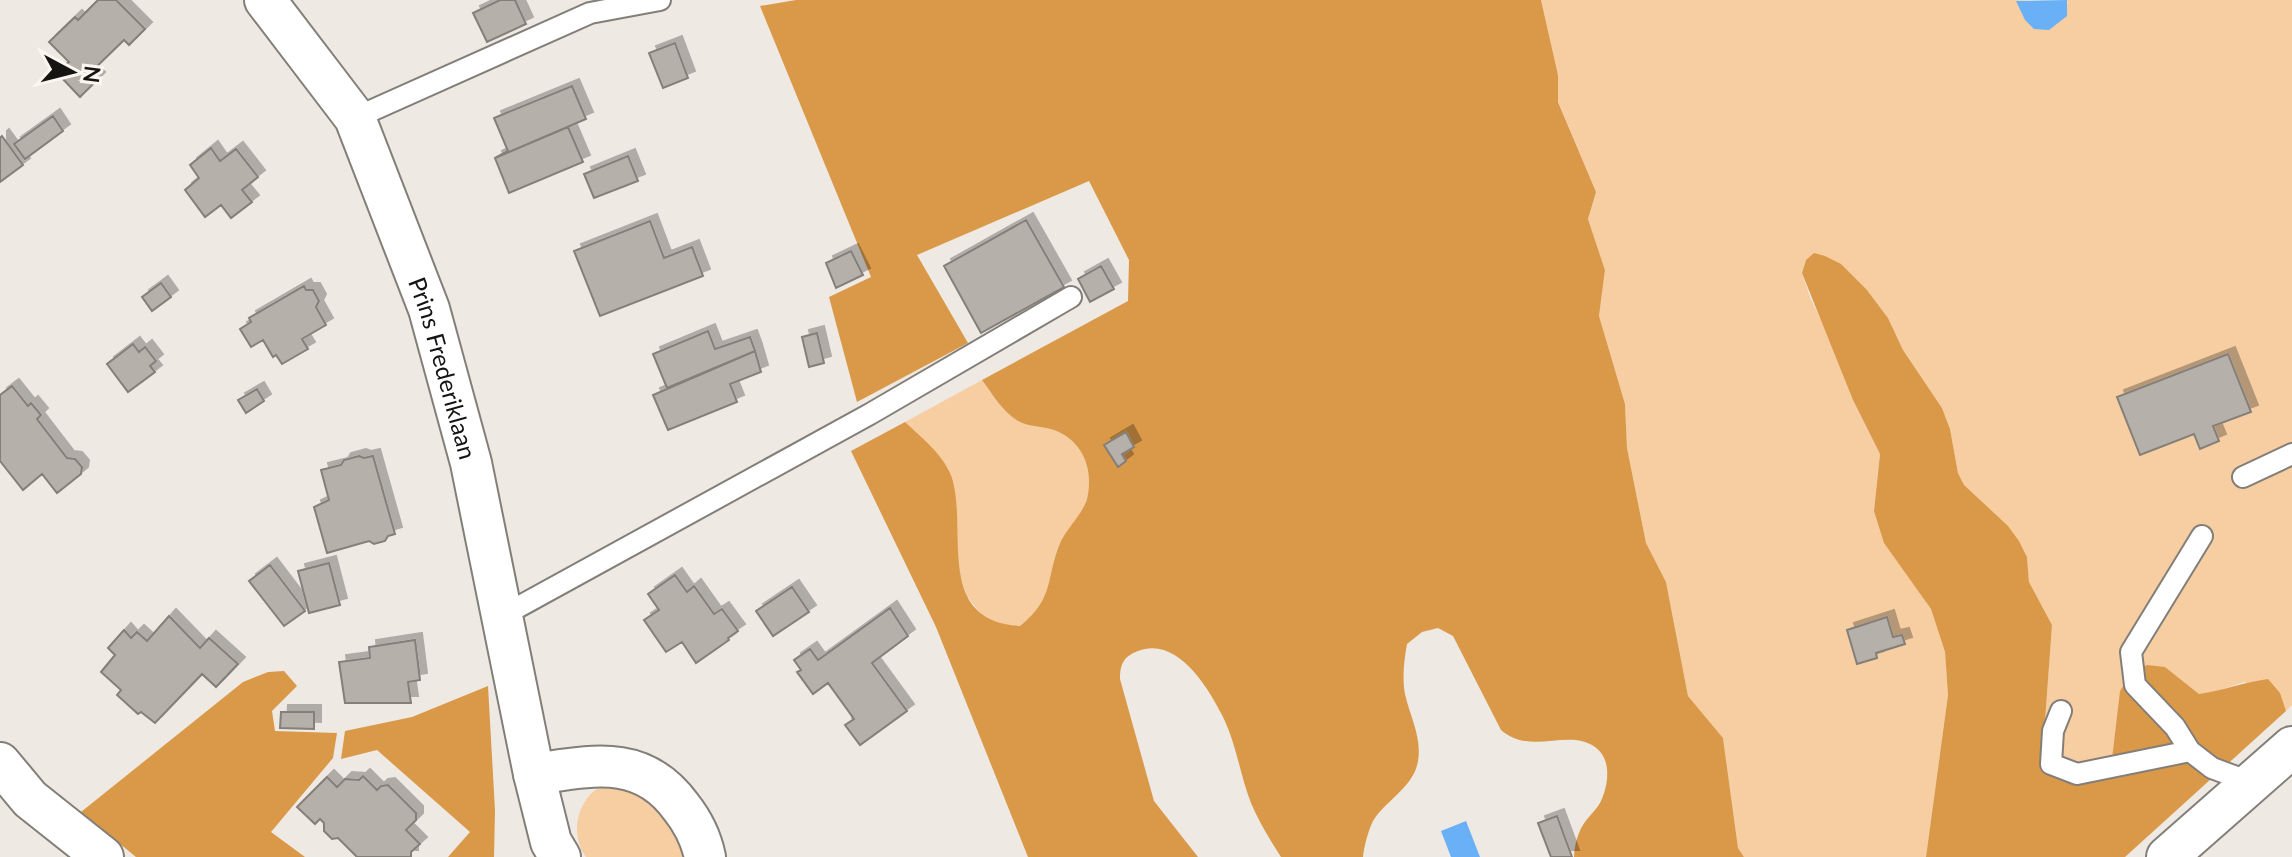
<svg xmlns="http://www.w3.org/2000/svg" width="2292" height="857" font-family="Lato,sans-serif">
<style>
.green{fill:#f6cea1}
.forest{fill:#da9948}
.water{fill:#69b0f6}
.building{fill:#b5b0aa;stroke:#847f79;stroke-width:2;filter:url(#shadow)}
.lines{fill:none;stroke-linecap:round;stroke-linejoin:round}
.lane-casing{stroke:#837e78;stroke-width:24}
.street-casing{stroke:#837e78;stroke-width:44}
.lane{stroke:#fff;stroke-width:20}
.street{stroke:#fff;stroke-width:40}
.labels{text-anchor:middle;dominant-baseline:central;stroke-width:6;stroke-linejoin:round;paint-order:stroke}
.street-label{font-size:24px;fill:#161412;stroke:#fcf6f0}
</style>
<defs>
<filter id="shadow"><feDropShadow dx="7" dy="-7" stdDeviation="0" flood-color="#0004"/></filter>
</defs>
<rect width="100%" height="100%" fill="#efe9e3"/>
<!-- green -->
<path class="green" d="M 1541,0 L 2016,0 L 2068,4 L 2067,0 L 2292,0 L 2292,705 L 2286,711 L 2279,693 L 2244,682 L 2217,691 L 2199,694 L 2165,667 L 2111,768 L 2067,767 L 2044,735 L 2052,625 L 2029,582 L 2027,557 L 2019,541 L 1964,485 L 1958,473 L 1950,429 L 1942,408 L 1903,350 L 1888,318 L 1867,290 L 1806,260 L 1802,273 L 1810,297 L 1836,352 L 1853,400 L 1880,454 L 1874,511 L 1911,578 L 1931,609 L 1945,652 L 1948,695 L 1926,857 L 1744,857 L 1738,848 L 1723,738 L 1688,696 L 1666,582 L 1646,543 L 1627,448 L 1625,404 L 1599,316 L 1605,270 L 1588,219 L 1596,192 L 1558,101 L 1558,75 Z
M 982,380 C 993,395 1002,411 1018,421 C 1029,427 1042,426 1054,430 C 1083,441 1094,469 1087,499 C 1083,514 1068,527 1061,541 C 1045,577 1056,597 1020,626 L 1001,625 L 982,616 L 967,596 L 959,573 L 942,459 L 905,422 Z
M 598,788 L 634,790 L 661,807 L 688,857 L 586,857 C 570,835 576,803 598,788 Z"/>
<!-- forest -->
<path class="forest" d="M 796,0 L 1541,0 L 1558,75 L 1558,102 L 1596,192 L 1588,219 L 1605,270 L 1599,316 L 1625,404 L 1627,448 L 1646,543 L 1666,582 L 1688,696 L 1723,738 L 1738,848 L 1744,857 L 1574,857 C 1574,849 1576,840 1579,833 C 1583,821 1594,813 1600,803 C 1609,785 1612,759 1595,747 C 1568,728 1531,756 1501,730 L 1453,636 L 1438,628 L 1422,632 L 1407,644 C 1404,660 1402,678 1405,694 C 1410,717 1422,737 1418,761 C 1414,787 1386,800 1373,821 C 1368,831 1364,847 1363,857 L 1281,857 C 1270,840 1259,822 1251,803 C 1240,775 1236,742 1222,715 C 1207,685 1176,636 1138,651 C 1124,656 1120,664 1120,679 L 1154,801 L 1198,857 L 1028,857 L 936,627 L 851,451 L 905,422 C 922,438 944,455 952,478 C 968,531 934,621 1020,626 C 1056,597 1045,577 1061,541 C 1068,527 1083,513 1087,499 C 1094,469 1083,441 1054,430 C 1042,426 1029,427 1018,421 C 1002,411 993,395 982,380 L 1128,301 L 1129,260 L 1089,181 L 917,255 L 968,343 L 857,402 L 829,297 L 871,277 L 760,6 Z
M 1814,253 L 1825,256 L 1841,264 L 1867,290 L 1888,318 L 1903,350 L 1942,408 L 1950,429 L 1958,473 L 1964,485 L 2008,526 L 2019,541 L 2027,557 L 2029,582 L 2052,625 L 2044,735 L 2067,767 L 2111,768 L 2120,691 L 2131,674 L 2147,665 L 2165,667 L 2199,694 C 2222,691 2244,682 2268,679 L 2280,693 L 2286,711 L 2125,857 L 1926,857 L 1948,695 L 1945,652 L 1931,609 L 1884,543 L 1874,511 L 1880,454 L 1853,400 L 1802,273 L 1806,260 Z
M 284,671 L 297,686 L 272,711 L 275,731 L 337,733 L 333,758 L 271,832 L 305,857 L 136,857 L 81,812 L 243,682 L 268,672 Z
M 488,686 L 495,810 L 494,857 L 448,857 L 470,832 L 377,750 L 341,759 L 345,731 L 412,717 Z"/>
<!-- water -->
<path class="water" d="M 2067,0 L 2067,16 L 2049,30 L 2034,29 L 2025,20 L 2016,1 Z
M 1466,821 L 1480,857 L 1451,857 L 1441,831 Z"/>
<!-- building -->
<path class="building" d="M 98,0 L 116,0 L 145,29 L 129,45 L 124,40 L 91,72 L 98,79 L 80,97 L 59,75 L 68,66 L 66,64 L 69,62 L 49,42 L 75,17 L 78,20 Z
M 500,0 L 515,0 L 526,24 L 487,42 L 473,13 Z
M 675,43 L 688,78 L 663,88 L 649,53 Z
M 572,86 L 586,119 L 495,158 L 508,151 L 494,118 Z
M 53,116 L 63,131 L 25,159 L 14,144 Z
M 568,127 L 583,162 L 509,193 L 495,158 Z
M 2,136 L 23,165 L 0,182 L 0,138 Z
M 211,148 L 220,161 L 236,149 L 258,177 L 242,190 L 252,202 L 231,218 L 221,205 L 205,217 L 185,190 L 199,178 L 190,165 Z
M 628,156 L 638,181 L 594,198 L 584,174 Z
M 1026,220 L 1064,287 L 981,333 L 944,266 Z
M 650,221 L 664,258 L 692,247 L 703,276 L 600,316 L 574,251 Z
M 851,251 L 863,275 L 836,288 L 826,263 Z
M 1101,266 L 1114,289 L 1090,302 L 1078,279 Z
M 161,283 L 171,297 L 152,311 L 142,297 Z
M 304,286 L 306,290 L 313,290 L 319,301 L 316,307 L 326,325 L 302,339 L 308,349 L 282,364 L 276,355 L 273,357 L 263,340 L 251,347 L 240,329 L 251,322 L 249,318 Z
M 708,331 L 715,349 L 750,337 L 755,351 L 667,388 L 653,354 Z
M 817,333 L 824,363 L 809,367 L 802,337 Z
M 133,344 L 139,352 L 145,347 L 156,361 L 150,366 L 155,372 L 128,392 L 107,364 Z
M 755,351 L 761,372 L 730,384 L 737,402 L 668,430 L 653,395 Z
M 2228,354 L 2251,412 L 2213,426 L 2219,441 L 2200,449 L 2194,434 L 2140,455 L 2117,397 Z
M 12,386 L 28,406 L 31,403 L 41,415 L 37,419 L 67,458 L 75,459 L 82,467 L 81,474 L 57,493 L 42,474 L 23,490 L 0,461 L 0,395 Z
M 257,389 L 264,401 L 246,413 L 238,400 Z
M 1126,432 L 1134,447 L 1122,454 L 1126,461 L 1118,467 L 1104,445 Z
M 359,456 L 364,458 L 373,456 L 395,534 L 388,536 L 385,541 L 374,544 L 369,541 L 327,553 L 314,507 L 329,500 L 321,470 L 341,465 L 344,460 Z
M 329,563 L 340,605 L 309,613 L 298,571 Z
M 270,565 L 305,611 L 284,626 L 249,581 Z
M 675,575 L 687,592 L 694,586 L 714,614 L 722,609 L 738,631 L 728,638 L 729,640 L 696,663 L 682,642 L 666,652 L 644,620 L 659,610 L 648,594 Z
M 792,587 L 809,612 L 773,636 L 756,611 Z
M 890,608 L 908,636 L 872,663 L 907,711 L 860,745 L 845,725 L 854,719 L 828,683 L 813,694 L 797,672 L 801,670 L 794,660 L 810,649 L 818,660 Z
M 169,616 L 200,648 L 209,638 L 238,664 L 216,687 L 202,674 L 155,723 L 141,712 L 138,714 L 117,695 L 121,690 L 101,672 L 115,655 L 108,648 L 124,630 L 131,638 L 137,632 L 147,641 Z
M 1887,617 L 1893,637 L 1902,635 L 1905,644 L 1876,653 L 1877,658 L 1857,664 L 1847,630 Z
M 415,640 L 420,680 L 408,682 L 411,703 L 345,703 L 339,662 L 370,658 L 369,647 Z
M 281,712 L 314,712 L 314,729 L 280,728 Z
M 363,776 L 377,790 L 381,786 L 388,785 L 416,813 L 416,820 L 406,830 L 420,844 L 411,852 L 411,857 L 357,857 L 338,838 L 332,839 L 324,831 L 324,823 L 320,819 L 315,824 L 297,807 L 327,777 L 337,787 L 345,779 L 359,780 Z
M 1557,816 L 1572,857 L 1551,857 L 1538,823 Z"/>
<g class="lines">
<defs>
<path id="lane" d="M 355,118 L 590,13 L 660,0
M 2243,477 L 2292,454
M 2202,536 L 2131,652 L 2135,685 L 2175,727 L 2190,751 L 2212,768 L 2250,782
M 502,616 L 870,414 L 1071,297
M 2061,711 L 2053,731 L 2051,764 L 2077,774 L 2190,751"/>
<g id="street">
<path id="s1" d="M 265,0 L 355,118 L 429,309 L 471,463 L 534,774 L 551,842 L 560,857"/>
<path d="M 0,763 L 30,799 L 103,857"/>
<path d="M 534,774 C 591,766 642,753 681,807 C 693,822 701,838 705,857"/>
<path d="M 2167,857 L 2292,747"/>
</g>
</defs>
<!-- lane casing -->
<use href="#lane" class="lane-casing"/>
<!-- street casing -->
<use href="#street" class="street-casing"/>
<!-- lane -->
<use href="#lane" class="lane"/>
<!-- street -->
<use href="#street" class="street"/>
</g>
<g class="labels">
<!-- street labels -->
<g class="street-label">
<text stroke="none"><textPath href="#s1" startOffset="414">Prins Frederiklaan</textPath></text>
</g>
</g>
<!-- north arrow -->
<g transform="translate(72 72) rotate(97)" stroke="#fcf6f0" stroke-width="6" paint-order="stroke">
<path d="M0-6L14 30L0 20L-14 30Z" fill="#161412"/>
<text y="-12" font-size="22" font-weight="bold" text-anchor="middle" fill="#161412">N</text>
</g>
</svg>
